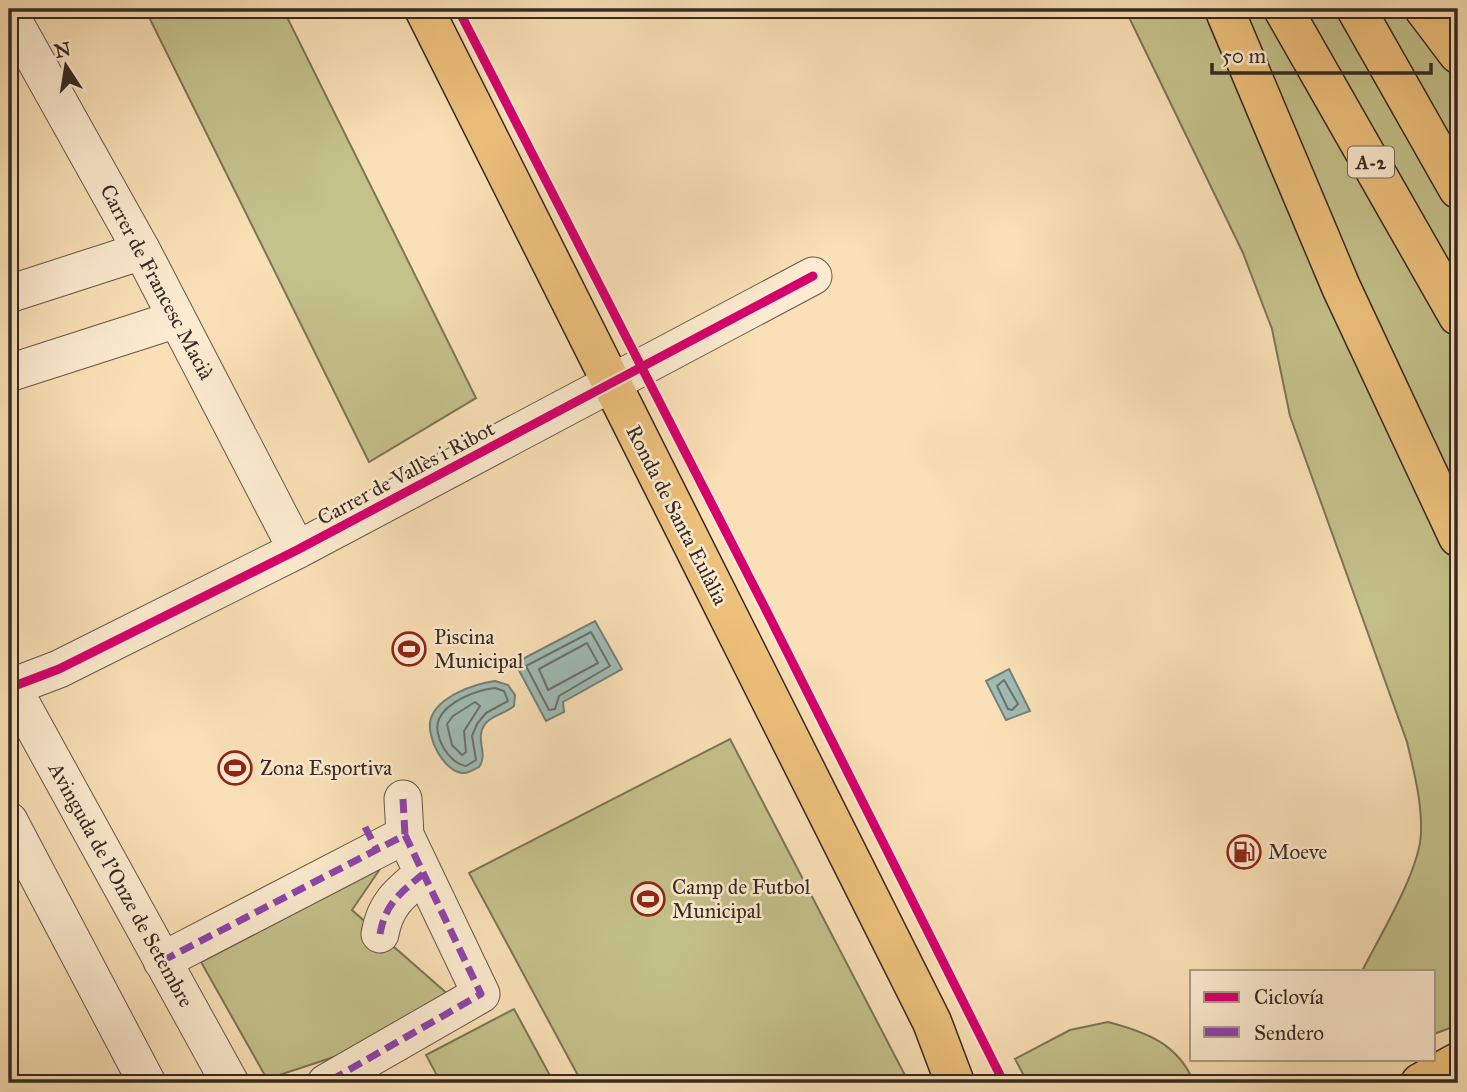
<svg xmlns="http://www.w3.org/2000/svg" width="1467" height="1092" font-family="'IM FELL Great Primer',serif">
<style>
.green{fill:#c4c18a;stroke:#7d7556;stroke-width:2}
.water{fill:#9fbcb5;stroke:#75817b;stroke-width:2}
.lines{fill:none;stroke-linecap:round;stroke-linejoin:round}
.shore{stroke:#6a726c;stroke-width:2}
.minor-casing{stroke:#675748;stroke-width:39}
.major-casing{stroke:#362923;stroke-width:41}
.highway-casing{stroke:#362923;stroke-width:41}
.minor{stroke:#fcebd0;stroke-width:37}
.major{stroke:#edc07b;stroke-width:38}
.highway{stroke:#edc07b;stroke-width:38}
.quiet{stroke:#8e44ad;stroke-width:7;stroke-dasharray:14 7;stroke-linecap:butt}
.cycleway-casing{stroke:#fcebd0;stroke-width:13}
.cycleway{stroke:#d6006c;stroke-width:9}
.labels{text-anchor:middle;dominant-baseline:central;stroke-width:5;stroke-linejoin:round;paint-order:stroke}
.shield{fill:#fcebd0;stroke:#716357;stroke-width:2}
.shield-label{font-size:19px;font-weight:bold;fill:#362923}
.street-label{font-size:21px;fill:#362923;stroke:#fcebd0}
.poi-label{font-size:21px;fill:#362923;stroke:#fcebd0;text-anchor:start}
</style>
<rect width="100%" height="100%" fill="#fae0b6"/>
<filter id="stains"><feTurbulence type="fractalNoise" baseFrequency=".00286" numOctaves="4"/><feColorMatrix values="0 0 0 0 .2 0 0 0 0 .09 0 0 0 0 .02 0 0 0 .5 -.17"/></filter>
<radialGradient id="worn" r=".72"><stop offset=".6" stop-color="#630" stop-opacity="0"/><stop offset="1" stop-color="#630" stop-opacity=".3"/></radialGradient>
<!-- green -->
<path class="green" d="M 145,9 L 283,9 L 476,398 L 369,462 Z
M 1125,9 L 1458,9 L 1458,1025 L 1434,1034 L 1434,971 L 1362,971 C 1380,936 1420,870 1421,833 C 1422,801 1414,772 1407,742 L 1290,416 L 1272,329 L 1243,253 Z
M 730,739 L 909,1083 L 582,1083 L 469,873 Z
M 380,869 L 352,910 L 451,997 L 392,1038 L 267,1079 L 201,962 Z
M 514,1009 L 554,1083 L 441,1083 L 426,1055 Z
M 1108,1022 C 1146,1032 1179,1044 1194,1083 L 1028,1083 L 1015,1059 L 1070,1030 Z"/>
<!-- water -->
<path class="water" d="M 595,621 L 622,669 L 563,702 L 564,712 L 546,721 L 515,663 Z
M 1009,669 L 1030,711 L 1006,720 L 986,681 Z
M 495,681 L 508,685 L 515,695 L 514,706 C 505,714 492,715 485,724 C 474,739 489,753 479,767 C 475,769 469,773 464,773 C 444,773 425,736 431,718 C 439,696 474,684 495,681 Z"/>
<g class="lines">
<!-- shore -->
<path class="shore" d="M 591,632 L 610,666 L 559,696 L 555,709 L 549,710 L 526,666 Z
M 587,643 L 598,663 L 548,690 L 539,669 Z
M 1004,680 L 1018,704 L 1012,710 L 1008,709 L 997,686 Z
M 495,688 L 504,691 L 508,701 L 486,713 L 477,724 L 472,736 L 476,760 L 466,766 C 449,764 432,735 439,719 C 447,701 477,690 495,688 Z
M 475,702 L 480,706 L 464,731 L 466,752 L 462,755 L 452,745 L 447,724 L 453,716 Z"/>
<defs>
<path id="minor" d="M 9,13 L 142,251 L 297,550
M 9,294 L 142,251
M 9,373 L 177,319
M 12,687 L 230,1083
M 9,688 L 59,669 L 297,550 L 813,276
M 403,799 L 405,835
M 9,821 L 147,1083
M 380,934 C 385,904 401,892 423,874
M 162,961 L 405,835 L 481,994 L 326,1083"/>
<path id="major" d="M 424,9 L 932,1022 L 955,1083
M 1420,1083 L 1458,1062"/>
<path id="highway" d="M 1224,9 L 1341,287 L 1458,537
M 1283,9 L 1458,316
M 1356,9 L 1458,189
M 1424,9 L 1458,54"/>
</defs>
<!-- minor casing -->
<use href="#minor" class="minor-casing"/>
<!-- major casing -->
<use href="#major" class="major-casing"/>
<!-- highway casing -->
<use href="#highway" class="highway-casing"/>
<!-- minor -->
<use href="#minor" class="minor"/>
<!-- major -->
<use href="#major" class="major"/>
<!-- highway -->
<use href="#highway" class="highway"/>
<!-- quiet -->
<path class="quiet" d="M 403,799 L 405,835
M 365,827 L 377,850
M 380,934 C 385,904 401,892 423,874
M 162,961 L 405,835 L 481,994 L 326,1083"/>
<defs>
<path id="cycleway" d="M 458,9 L 764,606 L 1004,1083
M 9,688 L 59,669 L 297,550 L 813,276"/>
</defs>
<!-- cycleway casing -->
<use href="#cycleway" class="cycleway-casing"/>
<!-- cycleway -->
<use href="#cycleway" class="cycleway"/>
</g>
<!-- icons -->
<defs>
<symbol id="stadium-ring" viewBox="-11 -11 22 22"><circle r="9.5" fill="#fcebd0" stroke="#8f2418" stroke-width="1.5"/><path d="M0-5a6.5 5 0 1 0 0 10a6.5 5 0 1 0 0-10ZM-3.5-1.8h7v3.6h-7Z" fill="#8f2418"/></symbol>
<symbol id="fuel-ring" viewBox="-11 -11 22 22"><circle r="9.5" fill="#fcebd0" stroke="#8f2418" stroke-width="1.5"/><path d="M-5.5-6h7V0h2V4h1.3V-2.5L3-4.5l.8-.8L6-3V5H2.5V1h-1V6h-7ZM-4.2-4.7v3.2H.2V-4.7Z" fill="#8f2418"/></symbol>
</defs>
<g fill-rule="evenodd">
<use href="#stadium-ring" x="390" y="630" width="38" height="38"/>
<use href="#stadium-ring" x="216" y="749" width="38" height="38"/>
<use href="#fuel-ring" x="1225" y="833" width="38" height="38"/>
<use href="#stadium-ring" x="629" y="880" width="38" height="38"/>
</g>
<g class="labels">
<!-- shield labels -->
<rect class="shield" x="1348" y="146.5" width="46" height="31" rx="5"/>
<g class="shield-label">
<text x="1371" y="162">A-2</text>
</g>
<!-- street labels -->
<g class="street-label">
<text transform="translate(157 282) rotate(62)">Carrer de Francesc Macià</text>
<text transform="translate(406 473) rotate(-28)">Carrer de Vallès i Ribot</text>
<text transform="translate(677 515) rotate(63)">Ronda de Santa Eulàlia</text>
<text transform="translate(121 885) rotate(61)">Avinguda de l'Onze de Setembre</text>
</g>
<!-- poi labels -->
<g class="poi-label">
<text x="434" y="637">Piscina<tspan x="434" dy="24">Municipal</tspan></text>
<text x="260" y="768">Zona Esportiva</text>
<text x="1268" y="852">Moeve</text>
<text x="672" y="887">Camp de Futbol<tspan x="672" dy="24">Municipal</tspan></text>
</g>
</g>
<!-- margin -->
<rect width="1467" height="1092" fill="none" stroke="#fae0b6" stroke-width="35"/>
<rect x="10" y="10" width="1446" height="1071" fill="none" stroke="#362923" stroke-width="3.5"/>
<rect x="18" y="18" width="1432" height="1057" fill="none" stroke="#362923" stroke-width="2"/>
<!-- legend -->
<rect x="1190" y="970" width="245" height="91" fill="#fcebd0" stroke="#ad9d8b" stroke-width="2"/>
<rect x="1204" y="992" width="35" height="10" fill="#d6006c" stroke="#ad9d8b" stroke-width="2"/>
<text x="1254" y="1004" font-size="21" fill="#362923">Ciclovía</text>
<rect x="1204" y="1027" width="35" height="10" fill="#8e44ad" stroke="#ad9d8b" stroke-width="2"/>
<text x="1254" y="1040" font-size="21" fill="#362923">Sendero</text>
<!-- north arrow -->
<g transform="translate(66 66) rotate(348)" stroke="#fcebd0" stroke-width="5" paint-order="stroke">
<path d="M0-5L12 26L0 18L-12 26Z" fill="#362923"/>
<text y="-10" font-size="19" font-weight="bold" text-anchor="middle" fill="#362923">N</text>
</g>
<!-- scale -->
<path d="M1212 63v10h219v-10" fill="none" stroke="#362923" stroke-width="3.5"/>
<text x="1222" y="63" font-size="21" fill="#362923" stroke="#fcebd0" stroke-width="5" paint-order="stroke">50 m</text>
<rect width="100%" height="100%" filter="url(#stains)"/>
<rect width="100%" height="100%" fill="url(#worn)"/>
</svg>
